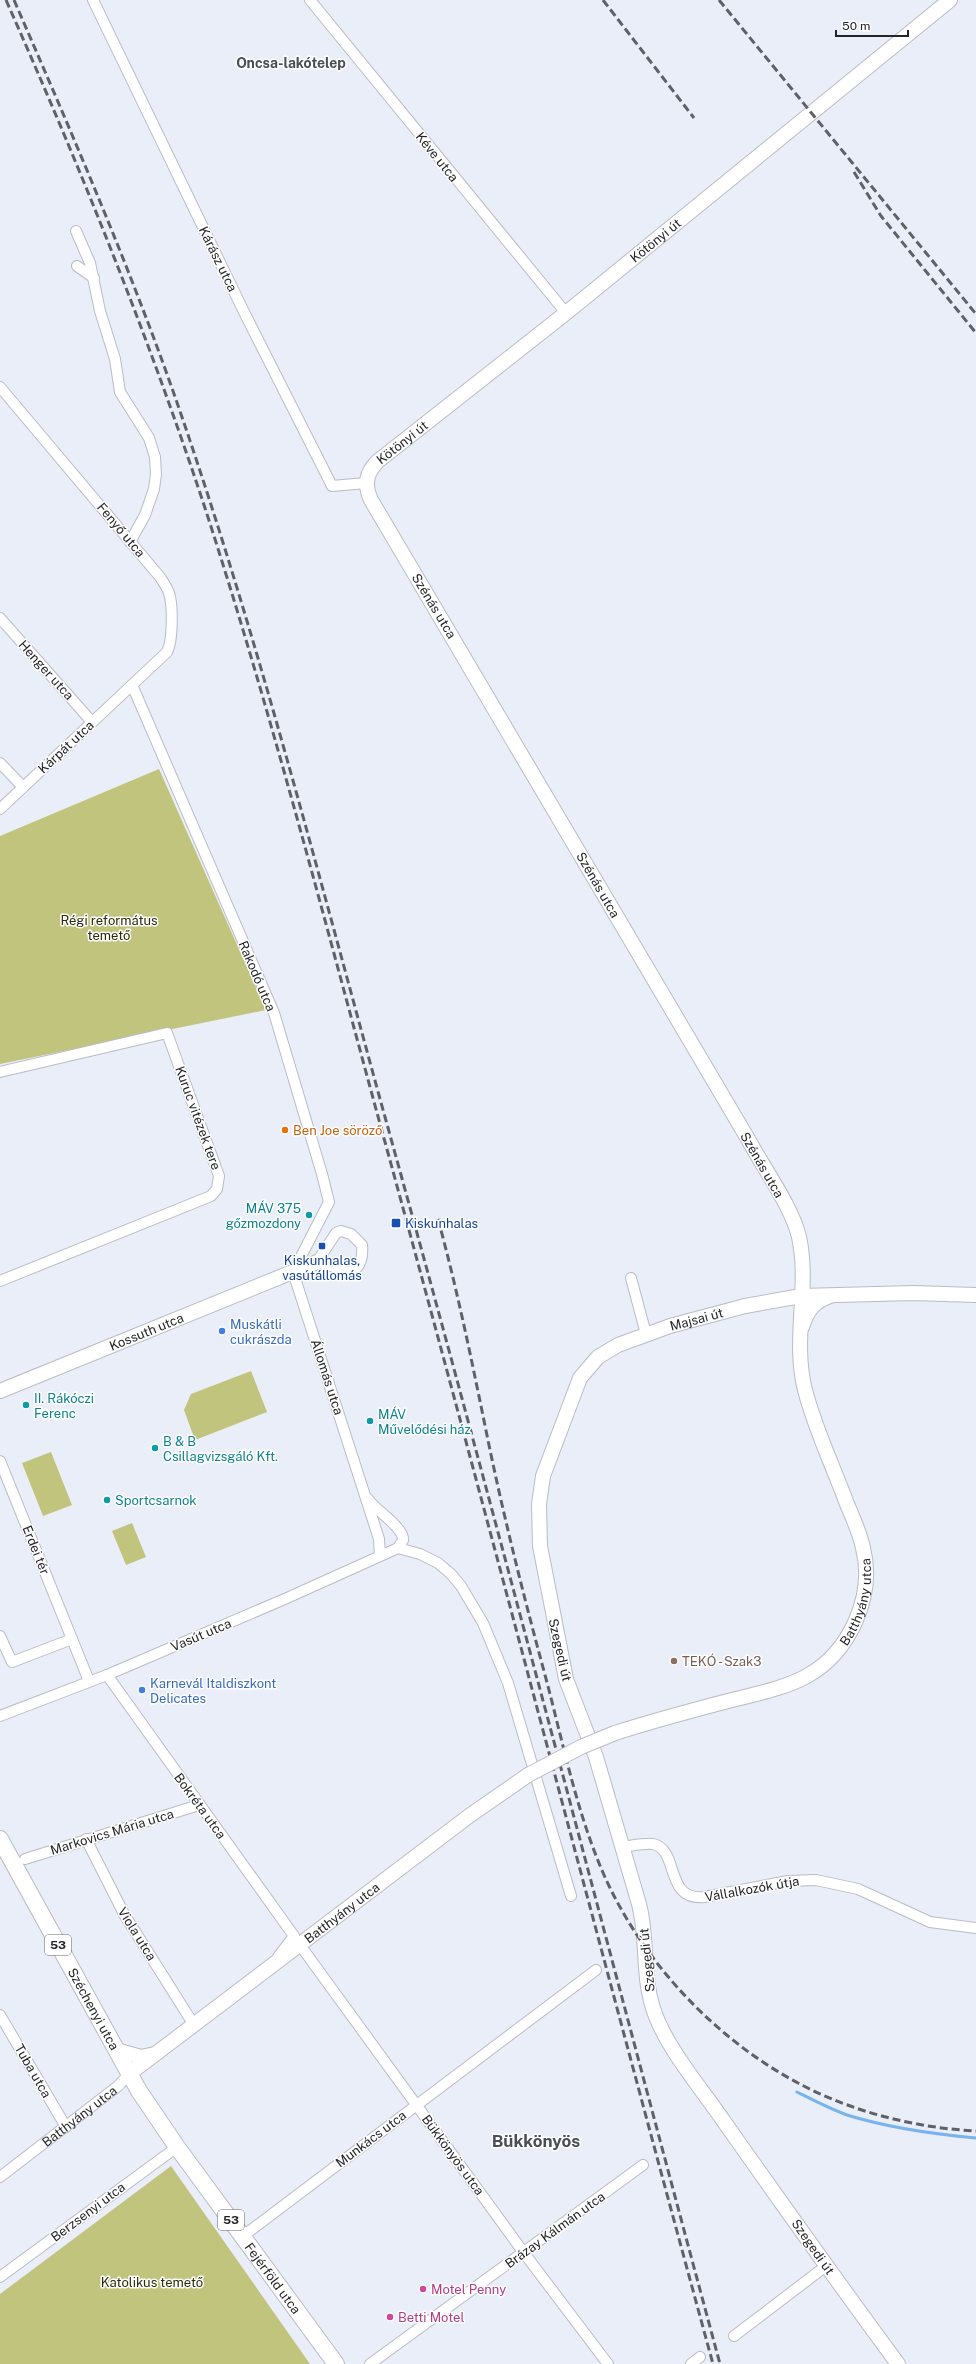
<svg xmlns="http://www.w3.org/2000/svg" width="976" height="2364" font-family="'Public Sans',sans-serif">
<style>
.green{fill:#c0c47d}
.lines{fill:none;stroke-linecap:round;stroke-linejoin:round}
.stream{stroke:#77b4ee;stroke-width:3}
.street-casing{stroke:#b9bcc7;stroke-width:12}
.secondary-casing{stroke:#b9bcc7;stroke-width:16}
.primary-casing{stroke:#b9bcc7;stroke-width:18}
.street{stroke:#fff;stroke-width:10}
.secondary{stroke:#fff;stroke-width:14}
.primary{stroke:#fff;stroke-width:16}
.rail{stroke:#5f6167;stroke-width:3;stroke-dasharray:8 4;stroke-linecap:butt}
.secondary-bridge-casing{stroke:#b9bcc7;stroke-width:16;stroke-linecap:butt}
.secondary-bridge{stroke:#fff;stroke-width:14}
.food-dot{fill:#e8710a;stroke:#fff;stroke-width:1.5}
.culture-dot{fill:#0f9aa8;stroke:#fff;stroke-width:1.5}
.transit-dot{fill:#1a4fb4;stroke:#fff;stroke-width:1.5}
.shop-dot{fill:#3f7fe0;stroke:#fff;stroke-width:1.5}
.education-dot{fill:#8d6e63;stroke:#fff;stroke-width:1.5}
.hotel-dot{fill:#d1479c;stroke:#fff;stroke-width:1.5}
.labels{text-anchor:middle;dominant-baseline:central;stroke-width:3;stroke-linejoin:round;paint-order:stroke}
.shield{fill:#fff;stroke:#666669;stroke-width:1}
.shield-label{font-size:12px;font-weight:bold;fill:#242529}
.street-label{font-size:13px;fill:#242529;stroke:#fff}
.park-label{font-size:13px;fill:#2b2c08;stroke:#fff}
.food-label{font-size:13px;fill:#c56008;stroke:#fff;text-anchor:start}
.culture-label{font-size:13px;fill:#0d838f;stroke:#fff;text-anchor:start}
.transit-label{font-size:13px;fill:#164399;stroke:#fff;text-anchor:start}
.shop-label{font-size:13px;fill:#366cbe;stroke:#fff;text-anchor:start}
.education-label{font-size:13px;fill:#785e54;stroke:#fff;text-anchor:start}
.hotel-label{font-size:13px;fill:#b23c85;stroke:#fff;text-anchor:start}
.neighbourhood-label{font-size:14px;font-weight:bold;fill:#4a4d56;stroke:#fff}
.district-label{font-size:17px;font-weight:bold;fill:#4a4d56;stroke:#fff}
</style>
<rect width="100%" height="100%" fill="#eaeef9"/>
<!-- green -->
<path class="green" d="M 159,769 L 266,1010 L 0,1064 L 0,836 Z
M 251,1371 L 267,1412 L 195,1440 L 184,1410 L 191,1394 Z
M 51,1452 L 72,1505 L 43,1516 L 22,1463 Z
M 132,1523 L 146,1557 L 126,1565 L 112,1531 Z
M 171,2166 L 310,2364 L 0,2364 L 0,2294 Z"/>
<g class="lines">
<!-- stream -->
<path class="stream" d="M 797,2092 C 813,2100 830,2109 847,2115 C 889,2128 932,2134 976,2138"/>
<defs>
<g id="street">
<path d="M 93,0 L 244,312 L 332,486 L 366,483"/>
<path d="M 310,0 L 566,313"/>
<path d="M 76,231 L 90,263 L 100,311 L 115,359 L 120,392 L 149,438 L 155,457 L 156,474 L 154,489 L 145,515 L 130,542"/>
<path d="M 77,266 L 94,278"/>
<path d="M 0,387 L 160,577 C 163,582 167,587 169,593 C 173,605 173,641 167,652 L 0,809"/>
<path d="M 0,618 L 92,722"/>
<path d="M 132,685 L 274,1013 L 322,1174 L 329,1202 L 293,1272 L 379,1539 L 380,1556"/>
<path d="M 0,763 L 23,787"/>
<path d="M 0,1072 L 167,1033 L 219,1176 L 217,1189 L 211,1196 L 0,1281"/>
<path d="M 341,1231 L 351,1234 L 362,1245 C 363,1256 361,1268 350,1272 L 317,1262 L 336,1233 Z"/>
<path d="M 631,1278 L 646,1334"/>
<path d="M 0,1461 L 89,1681"/>
<path d="M 398,1548 L 420,1554 L 438,1563 L 451,1574 L 461,1586 L 483,1623 L 508,1683 L 571,1896"/>
<path d="M 0,1636 L 12,1662 L 72,1639"/>
<path d="M 107,1675 L 294,1936 L 278,1957"/>
<path d="M 0,1716 L 107,1675 L 287,1598 L 398,1548 L 403,1540 C 404,1527 376,1511 368,1499"/>
<path d="M 86,1839 L 124,1914 L 194,2025"/>
<path d="M 622,1847 C 631,1846 643,1843 653,1844 C 680,1850 664,1901 704,1897 L 788,1881 L 816,1880 L 858,1889 L 930,1922 L 976,1928"/>
<path d="M 25,1859 L 199,1805"/>
<path d="M 300,1945 L 524,2253 L 608,2364"/>
<path d="M 0,2015 L 66,2127"/>
<path id="s1" d="M 0,2177 L 118,2086 L 129,2074"/>
<path d="M 243,2236 L 596,1970"/>
<path d="M 0,2277 L 177,2147"/>
<path d="M 734,2336 L 826,2266"/>
<path d="M 370,2364 L 643,2165"/>
<path d="M 691,2364 L 700,2357"/>
</g>
<g id="secondary">
<path d="M 802,1327 C 807,1311 814,1301 830,1296"/>
<path id="s2" d="M 0,1391 L 317,1262"/>
<path id="s3" d="M 615,1733 C 652,1721 690,1711 728,1701 C 755,1694 783,1689 807,1676 C 850,1652 875,1596 863,1548 C 860,1533 853,1518 847,1504 C 833,1466 815,1429 805,1390 C 792,1339 810,1287 799,1237 C 792,1207 763,1167 748,1139 L 371,500 C 364,484 366,473 378,461 L 566,313 L 950,0"/>
<path d="M 116,2050 L 141,2057 L 155,2054"/>
<path id="s4" d="M 129,2074 L 469,1816 L 528,1775"/>
<path id="s5" d="M 898,2364 C 839,2284 782,2204 725,2123 C 702,2089 665,2047 653,2008 C 642,1974 648,1938 639,1904 L 596,1757 L 566,1679 L 540,1546 L 539,1504 L 543,1476 L 580,1378 L 598,1357 L 618,1345 L 670,1326 L 745,1306 L 801,1296 L 913,1293 L 976,1295"/>
</g>
<g id="primary">
<path id="s6" d="M 0,1839 L 139,2091 L 177,2147 L 336,2364"/>
</g>
</defs>
<!-- street casing -->
<use href="#street" class="street-casing"/>
<!-- secondary casing -->
<use href="#secondary" class="secondary-casing"/>
<!-- primary casing -->
<use href="#primary" class="primary-casing"/>
<!-- street -->
<use href="#street" class="street"/>
<!-- secondary -->
<use href="#secondary" class="secondary"/>
<!-- primary -->
<use href="#primary" class="primary"/>
<!-- rail -->
<path class="rail" d="M 6,0 C 80,167 148,335 205,508 C 274,721 329,938 388,1153 C 498,1556 603,1961 713,2364
M 14,0 C 70,129 126,258 173,391 C 256,629 318,874 385,1117 C 500,1532 608,1949 720,2364
M 603,0 L 694,118
M 719,0 L 976,314
M 854,172 L 881,216 L 976,333
M 438,1219 C 459,1296 474,1372 490,1450 C 506,1526 525,1601 545,1675 C 563,1742 576,1811 604,1875 C 642,1961 715,2039 798,2083 C 852,2112 916,2128 976,2131"/>
<defs>
<path id="secondary-bridge" d="M 528,1775 L 581,1747 L 615,1733"/>
</defs>
<!-- secondary-bridge casing -->
<use href="#secondary-bridge" class="secondary-bridge-casing"/>
<!-- secondary-bridge -->
<use href="#secondary-bridge" class="secondary-bridge"/>
</g>
<!-- markers -->
<circle class="food-dot" cx="285" cy="1130" r="4"/>
<g class="culture-dot">
<circle cx="309" cy="1215" r="4"/>
<circle cx="26" cy="1405" r="4"/>
<circle cx="370" cy="1421" r="4"/>
<circle cx="155" cy="1448" r="4"/>
<circle cx="107" cy="1500" r="4"/>
</g>
<g class="transit-dot">
<rect x="391" y="1218" width="10" height="10" rx="2"/>
<rect x="318" y="1242" width="8" height="8" rx="2"/>
</g>
<g class="shop-dot">
<circle cx="222" cy="1331" r="4"/>
<circle cx="142" cy="1690" r="4"/>
</g>
<circle class="education-dot" cx="674" cy="1661" r="4"/>
<g class="hotel-dot">
<circle cx="423" cy="2289" r="4"/>
<circle cx="390" cy="2317" r="4"/>
</g>
<g class="labels">
<!-- shield labels -->
<g class="shield">
<rect x="45" y="1935" width="26" height="20" rx="3"/>
<rect x="218" y="2210" width="26" height="20" rx="3"/>
</g>
<g class="shield-label">
<text x="58" y="1945">53</text>
<text x="231" y="2220">53</text>
</g>
<!-- street labels -->
<g class="street-label">
<text transform="translate(437 157) rotate(51)">Kéve utca</text>
<text stroke="none"><textPath href="#s3" startOffset="1922">Kötönyi út</textPath></text>
<text transform="translate(218 259) rotate(64)">Kárász utca</text>
<text stroke="none"><textPath href="#s3" startOffset="1598">Kötönyi út</textPath></text>
<text transform="translate(121 530) rotate(50)">Fenyő utca</text>
<text transform="translate(434 606) rotate(59)">Szénás utca</text>
<text transform="translate(46 670) rotate(48)">Henger utca</text>
<text transform="translate(66 747) rotate(-43)">Kárpát utca</text>
<text transform="translate(598 885) rotate(60)">Szénás utca</text>
<text transform="translate(257 976) rotate(67)">Rakodó utca</text>
<text transform="translate(198 1118) rotate(70)">Kuruc vitézek tere</text>
<text transform="translate(762 1165) rotate(60)">Szénás utca</text>
<text stroke="none"><textPath href="#s5" startOffset="1219">Majsai út</textPath></text>
<text stroke="none"><textPath href="#s2" startOffset="158">Kossuth utca</textPath></text>
<text transform="translate(327 1377) rotate(72)">Állomás utca</text>
<text transform="translate(36 1550) rotate(68)">Erdei tér</text>
<text stroke="none"><textPath href="#s3" startOffset="294">Batthyány utca</textPath></text>
<text transform="translate(201 1635) rotate(-23)">Vasút utca</text>
<text transform="translate(560 1650) rotate(77)">Szegedi út</text>
<text transform="translate(200 1806) rotate(54)">Bokréta utca</text>
<text transform="translate(112 1832) rotate(-17)">Markovics Mária utca</text>
<text transform="translate(752 1889) rotate(-10)">Vállalkozók útja</text>
<text stroke="none"><textPath href="#s4" startOffset="267">Batthyány utca</textPath></text>
<text transform="translate(137 1934) rotate(58)">Viola utca</text>
<text transform="translate(647 1960) rotate(-96)">Szegedi út</text>
<text stroke="none"><textPath href="#s6" startOffset="194">Széchenyi utca</textPath></text>
<text transform="translate(33 2071) rotate(60)">Tuba utca</text>
<text stroke="none"><textPath href="#s1" startOffset="100">Batthyány utca</textPath></text>
<text transform="translate(371 2139) rotate(-37)">Munkács utca</text>
<text transform="translate(453 2155) rotate(54)">Bükkönyös utca</text>
<text transform="translate(88 2212) rotate(-37)">Berzsenyi utca</text>
<text transform="translate(555 2230) rotate(-36)">Brázay Kálmán utca</text>
<text transform="translate(813 2247) rotate(55)">Szegedi út</text>
<text stroke="none"><textPath href="#s6" startOffset="518">Fejérföld utca</textPath></text>
</g>
<!-- park labels -->
<g class="park-label">
<text x="109" y="920">Régi református<tspan x="109" dy="15">temető</tspan></text>
<text x="152" y="2282">Katolikus temető</text>
</g>
<!-- food labels -->
<g class="food-label">
<text x="293" y="1130">Ben Joe söröző</text>
</g>
<!-- culture labels -->
<g class="culture-label">
<text x="301" y="1208" text-anchor="end">MÁV 375<tspan x="301" dy="15">gőzmozdony</tspan></text>
<text x="34" y="1398">II. Rákóczi<tspan x="34" dy="15">Ferenc</tspan></text>
<text x="378" y="1414">MÁV<tspan x="378" dy="15">Művelődési ház</tspan></text>
<text x="163" y="1441">B &amp; B<tspan x="163" dy="15">Csillagvizsgáló Kft.</tspan></text>
<text x="115" y="1500">Sportcsarnok</text>
</g>
<!-- transit labels -->
<g class="transit-label">
<text x="405" y="1223">Kiskunhalas</text>
<text x="322" y="1260" text-anchor="middle">Kiskunhalas,<tspan x="322" dy="15">vasútállomás</tspan></text>
</g>
<!-- shop labels -->
<g class="shop-label">
<text x="230" y="1324">Muskátli<tspan x="230" dy="15">cukrászda</tspan></text>
<text x="150" y="1683">Karnevál Italdiszkont<tspan x="150" dy="15">Delicates</tspan></text>
</g>
<!-- education labels -->
<g class="education-label">
<text x="682" y="1661">TEKÓ - Szak3</text>
</g>
<!-- hotel labels -->
<g class="hotel-label">
<text x="431" y="2289">Motel Penny</text>
<text x="398" y="2317">Betti Motel</text>
</g>
<!-- neighbourhood labels -->
<g class="neighbourhood-label">
<text x="291" y="63">Oncsa-lakótelep</text>
</g>
<!-- district labels -->
<g class="district-label">
<text x="536" y="2141">Bükkönyös</text>
</g>
</g>
<!-- scale -->
<path d="M836 30v6h72v-6" fill="none" stroke="#242529" stroke-width="2"/>
<text x="842" y="30" font-size="12" fill="#242529" stroke="#ffffff" stroke-width="3" paint-order="stroke">50 m</text>
</svg>
